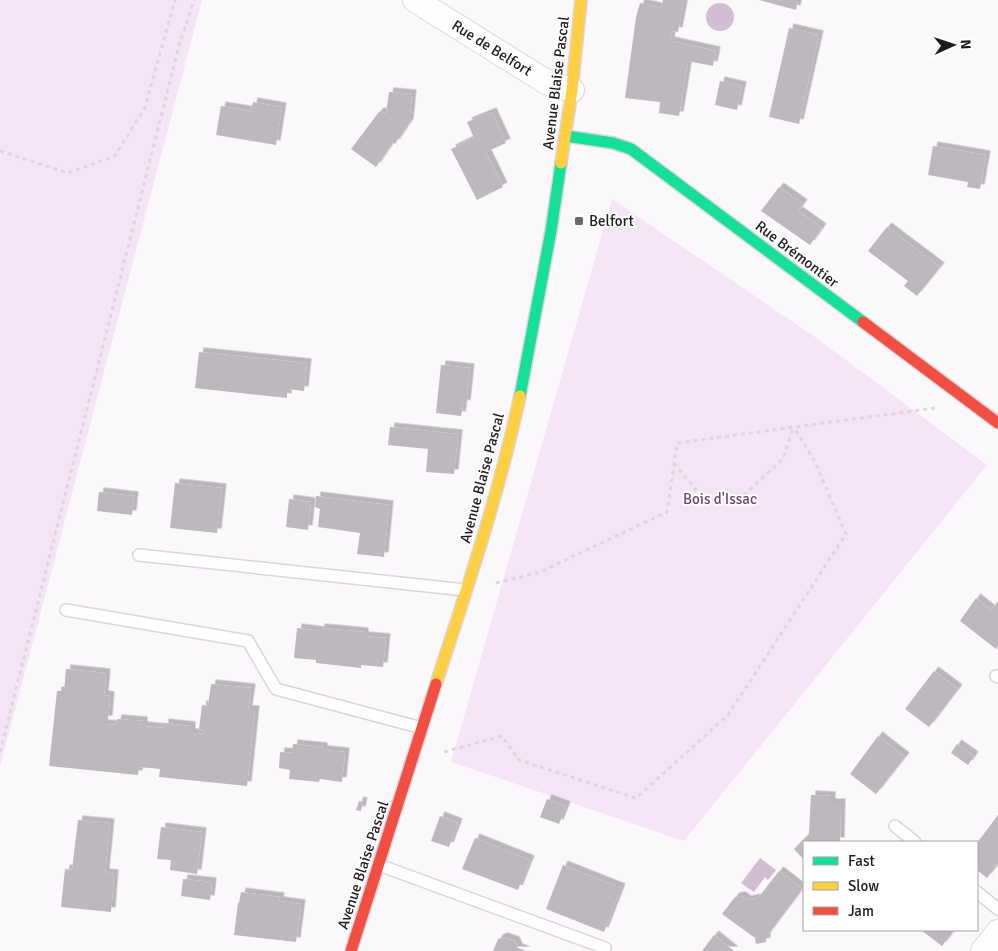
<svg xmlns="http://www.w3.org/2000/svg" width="998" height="951" font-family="Signika,sans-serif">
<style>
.green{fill:#f5e4f5}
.water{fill:#d2bdd3}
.building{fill:#beb7be;filter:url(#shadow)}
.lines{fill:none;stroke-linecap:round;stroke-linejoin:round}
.lane-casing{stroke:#dbd5db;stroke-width:14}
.street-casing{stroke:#dbd5db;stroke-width:26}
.fast-casing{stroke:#dbd5db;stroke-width:14}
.slow-casing{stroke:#dbd5db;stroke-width:14}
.jam-casing{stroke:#dbd5db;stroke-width:14}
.path{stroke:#dad9da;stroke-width:3;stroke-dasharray:4 4;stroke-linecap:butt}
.lane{stroke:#fefefe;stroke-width:11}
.street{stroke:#fefefe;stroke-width:24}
.fast{stroke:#16e098;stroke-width:11}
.slow{stroke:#ffcf43;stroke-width:11}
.jam{stroke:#f24e42;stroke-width:11}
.poi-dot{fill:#6d666d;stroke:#fff;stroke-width:2}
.labels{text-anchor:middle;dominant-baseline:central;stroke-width:4;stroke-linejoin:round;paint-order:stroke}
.street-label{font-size:15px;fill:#201820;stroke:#fff}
.poi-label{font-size:15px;fill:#201820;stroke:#fff;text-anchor:start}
.park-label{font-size:15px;fill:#6e4670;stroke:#fff}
</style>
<defs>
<filter id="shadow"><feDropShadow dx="4.5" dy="-4.5" stdDeviation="0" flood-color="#0004"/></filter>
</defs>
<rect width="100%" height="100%" fill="#fbf8fb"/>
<!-- green -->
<path class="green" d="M 0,0 L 202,0 L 0,767 Z
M 612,199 L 815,337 L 987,465 L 684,841 L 451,762 Z"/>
<!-- water -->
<path class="water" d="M706 17a14 14 0 1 1 28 0a14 14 0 1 1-28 0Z
M 760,858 L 776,870 L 768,880 L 765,877 L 754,892 L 741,883 Z"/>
<!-- building -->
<path class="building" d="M 663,0 L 684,0 L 678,32 L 672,31 L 670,41 L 716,51 L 713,66 L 688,61 L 679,116 L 659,113 L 660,102 L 625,98 L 636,17 L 640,3 L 661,8 Z
M 759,0 L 798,0 L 796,10 Z
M 789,28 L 819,35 L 799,124 L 769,117 Z
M 720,81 L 742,86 L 737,110 L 715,105 Z
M 389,92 L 412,94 L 409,123 L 395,144 L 393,142 L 376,167 L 351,149 L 379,112 L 386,113 Z
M 253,102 L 282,107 L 276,145 L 216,135 L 221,106 L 251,111 Z
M 492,112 L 506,143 L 486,152 L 503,187 L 477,200 L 451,149 L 474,138 L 467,122 Z
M 933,146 L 986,155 L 980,189 L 967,187 L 968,182 L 928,175 Z
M 779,187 L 803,204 L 798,211 L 822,228 L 810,245 L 761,211 Z
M 887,227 L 940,267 L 917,296 L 904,286 L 908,281 L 868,251 Z
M 199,352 L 307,363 L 304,391 L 287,389 L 287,398 L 195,388 Z
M 441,365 L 470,368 L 466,405 L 463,404 L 461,416 L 436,413 Z
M 390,427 L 458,434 L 454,474 L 426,472 L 428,449 L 388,445 Z
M 175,483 L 222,488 L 217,533 L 170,528 Z
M 99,492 L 134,496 L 132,515 L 97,511 Z
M 316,496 L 389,505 L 384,557 L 357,554 L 360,533 L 318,527 L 320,509 L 315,507 Z
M 289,499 L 311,502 L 308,530 L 286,527 Z
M 976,598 L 991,610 L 998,601 L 998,646 L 996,649 L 960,621 Z
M 297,628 L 320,631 L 320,628 L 364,632 L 364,636 L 386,638 L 383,667 L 361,665 L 361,668 L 316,663 L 316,660 L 294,658 Z
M 66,669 L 106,673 L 104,695 L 110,696 L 108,720 L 103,720 L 103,724 L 116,725 L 117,719 L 143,721 L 143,726 L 153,727 L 164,728 L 164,723 L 191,726 L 191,733 L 203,734 L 204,730 L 199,729 L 202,705 L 208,706 L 211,684 L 251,688 L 248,710 L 255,710 L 247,786 L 159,777 L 160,769 L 139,767 L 138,775 L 49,766 L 57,691 L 64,691 Z
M 934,671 L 958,689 L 929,727 L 905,709 Z
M 878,736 L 905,757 L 876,794 L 850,774 Z
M 293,744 L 323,747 L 323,750 L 345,752 L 342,782 L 320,779 L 319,782 L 289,779 L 290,770 L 279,768 L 280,752 L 292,753 Z
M 957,744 L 974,756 L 968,765 L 951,753 Z
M 811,795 L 831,796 L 831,803 L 841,803 L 840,842 L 804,842 L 804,860 L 794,849 L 809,834 Z
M 547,799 L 566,806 L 559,824 L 540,817 Z
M 359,801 L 363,802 L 361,811 L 356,810 Z
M 998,815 L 998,863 L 987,878 L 977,870 L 977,843 Z
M 440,816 L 458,823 L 449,847 L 431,841 Z
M 78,820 L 110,823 L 105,873 L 114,874 L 111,912 L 61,907 L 65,869 L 72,870 Z
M 161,827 L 202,832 L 197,874 L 170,870 L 171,860 L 157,859 Z
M 475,838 L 530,860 L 518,890 L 462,869 Z
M 563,865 L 621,888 L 604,932 L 546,909 Z
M 779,871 L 802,889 L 766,937 L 766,942 L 756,944 L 755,938 L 722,914 L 735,897 L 741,896 L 747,900 L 758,898 Z
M 183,879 L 212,882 L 210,900 L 181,896 Z
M 241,892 L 280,897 L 279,901 L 301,904 L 296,942 L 234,935 L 238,903 L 239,903 Z
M 921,930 L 954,930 L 942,946 Z
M 714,935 L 734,951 L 702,951 Z
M 503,937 L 515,941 L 518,948 L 526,951 L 493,951 L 498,939 Z"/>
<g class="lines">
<defs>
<path id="lane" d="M 139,555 L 465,590
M 66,610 L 248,641 L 276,689 L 422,728
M 996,676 L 998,677
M 895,826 L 915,842
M 379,865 L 605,948
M 977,892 L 998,909"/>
<path id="street" d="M 415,0 L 548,83 L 572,90
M 983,951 L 998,932"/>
<path id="fast" d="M 566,136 L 613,143 L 631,149 L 863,322
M 520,396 L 551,231 L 561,163"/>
<path id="slow" d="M 561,163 L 572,90 L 581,0
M 436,684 C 467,589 499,494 520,396"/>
<path id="jam" d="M 863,322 L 998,423
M 351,951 L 436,684"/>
</defs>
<!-- lane casing -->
<use href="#lane" class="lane-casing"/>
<!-- street casing -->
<use href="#street" class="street-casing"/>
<!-- fast casing -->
<use href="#fast" class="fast-casing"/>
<!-- slow casing -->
<use href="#slow" class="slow-casing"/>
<!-- jam casing -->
<use href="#jam" class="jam-casing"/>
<!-- path -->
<path class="path" d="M 0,151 L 68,173 L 115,156 L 145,107 L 175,0
M 674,463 L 705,501 L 744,495 L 783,459 L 793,428
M 496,583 L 540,572 L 667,512 L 677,443 L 935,408
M 0,752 L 180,42 L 194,0
M 444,752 L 502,736 L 519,760 L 636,798 L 728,715 L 846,534 L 814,460 L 794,427"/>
<!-- lane -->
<use href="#lane" class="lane"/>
<!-- street -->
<use href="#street" class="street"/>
<!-- fast -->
<use href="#fast" class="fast"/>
<!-- slow -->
<use href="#slow" class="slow"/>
<!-- jam -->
<use href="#jam" class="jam"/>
</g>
<!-- markers -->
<rect class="poi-dot" x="574" y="216" width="10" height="10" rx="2.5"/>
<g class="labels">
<!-- street labels -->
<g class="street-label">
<text transform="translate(492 48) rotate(32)">Rue de Belfort</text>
<text transform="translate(556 83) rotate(-83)">Avenue Blaise Pascal</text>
<text transform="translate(797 254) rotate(37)">Rue Brémontier</text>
<text transform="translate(482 478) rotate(-75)">Avenue Blaise Pascal</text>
<text transform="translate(363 865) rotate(-72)">Avenue Blaise Pascal</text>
</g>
<!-- poi labels -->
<g class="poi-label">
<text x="589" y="221">Belfort</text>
</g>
<!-- park labels -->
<g class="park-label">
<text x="720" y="499">Bois d'Issac</text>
</g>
</g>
<!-- legend -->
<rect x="803" y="841" width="175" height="90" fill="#ffffff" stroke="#a6a3a6"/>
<rect x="813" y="857" width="25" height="8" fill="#16e098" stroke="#a6a3a6"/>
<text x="848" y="866" font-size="15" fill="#201820">Fast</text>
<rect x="813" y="882" width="25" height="8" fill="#ffcf43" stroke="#a6a3a6"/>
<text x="848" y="891" font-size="15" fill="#201820">Slow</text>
<rect x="813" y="907" width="25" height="8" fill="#f24e42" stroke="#a6a3a6"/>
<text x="848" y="916" font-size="15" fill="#201820">Jam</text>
<!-- north arrow -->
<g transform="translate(953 45) rotate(87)" stroke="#ffffff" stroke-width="4" paint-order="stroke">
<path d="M0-4L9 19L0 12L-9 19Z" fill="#201820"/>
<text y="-8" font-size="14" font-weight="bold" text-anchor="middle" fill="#201820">N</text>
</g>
</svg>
